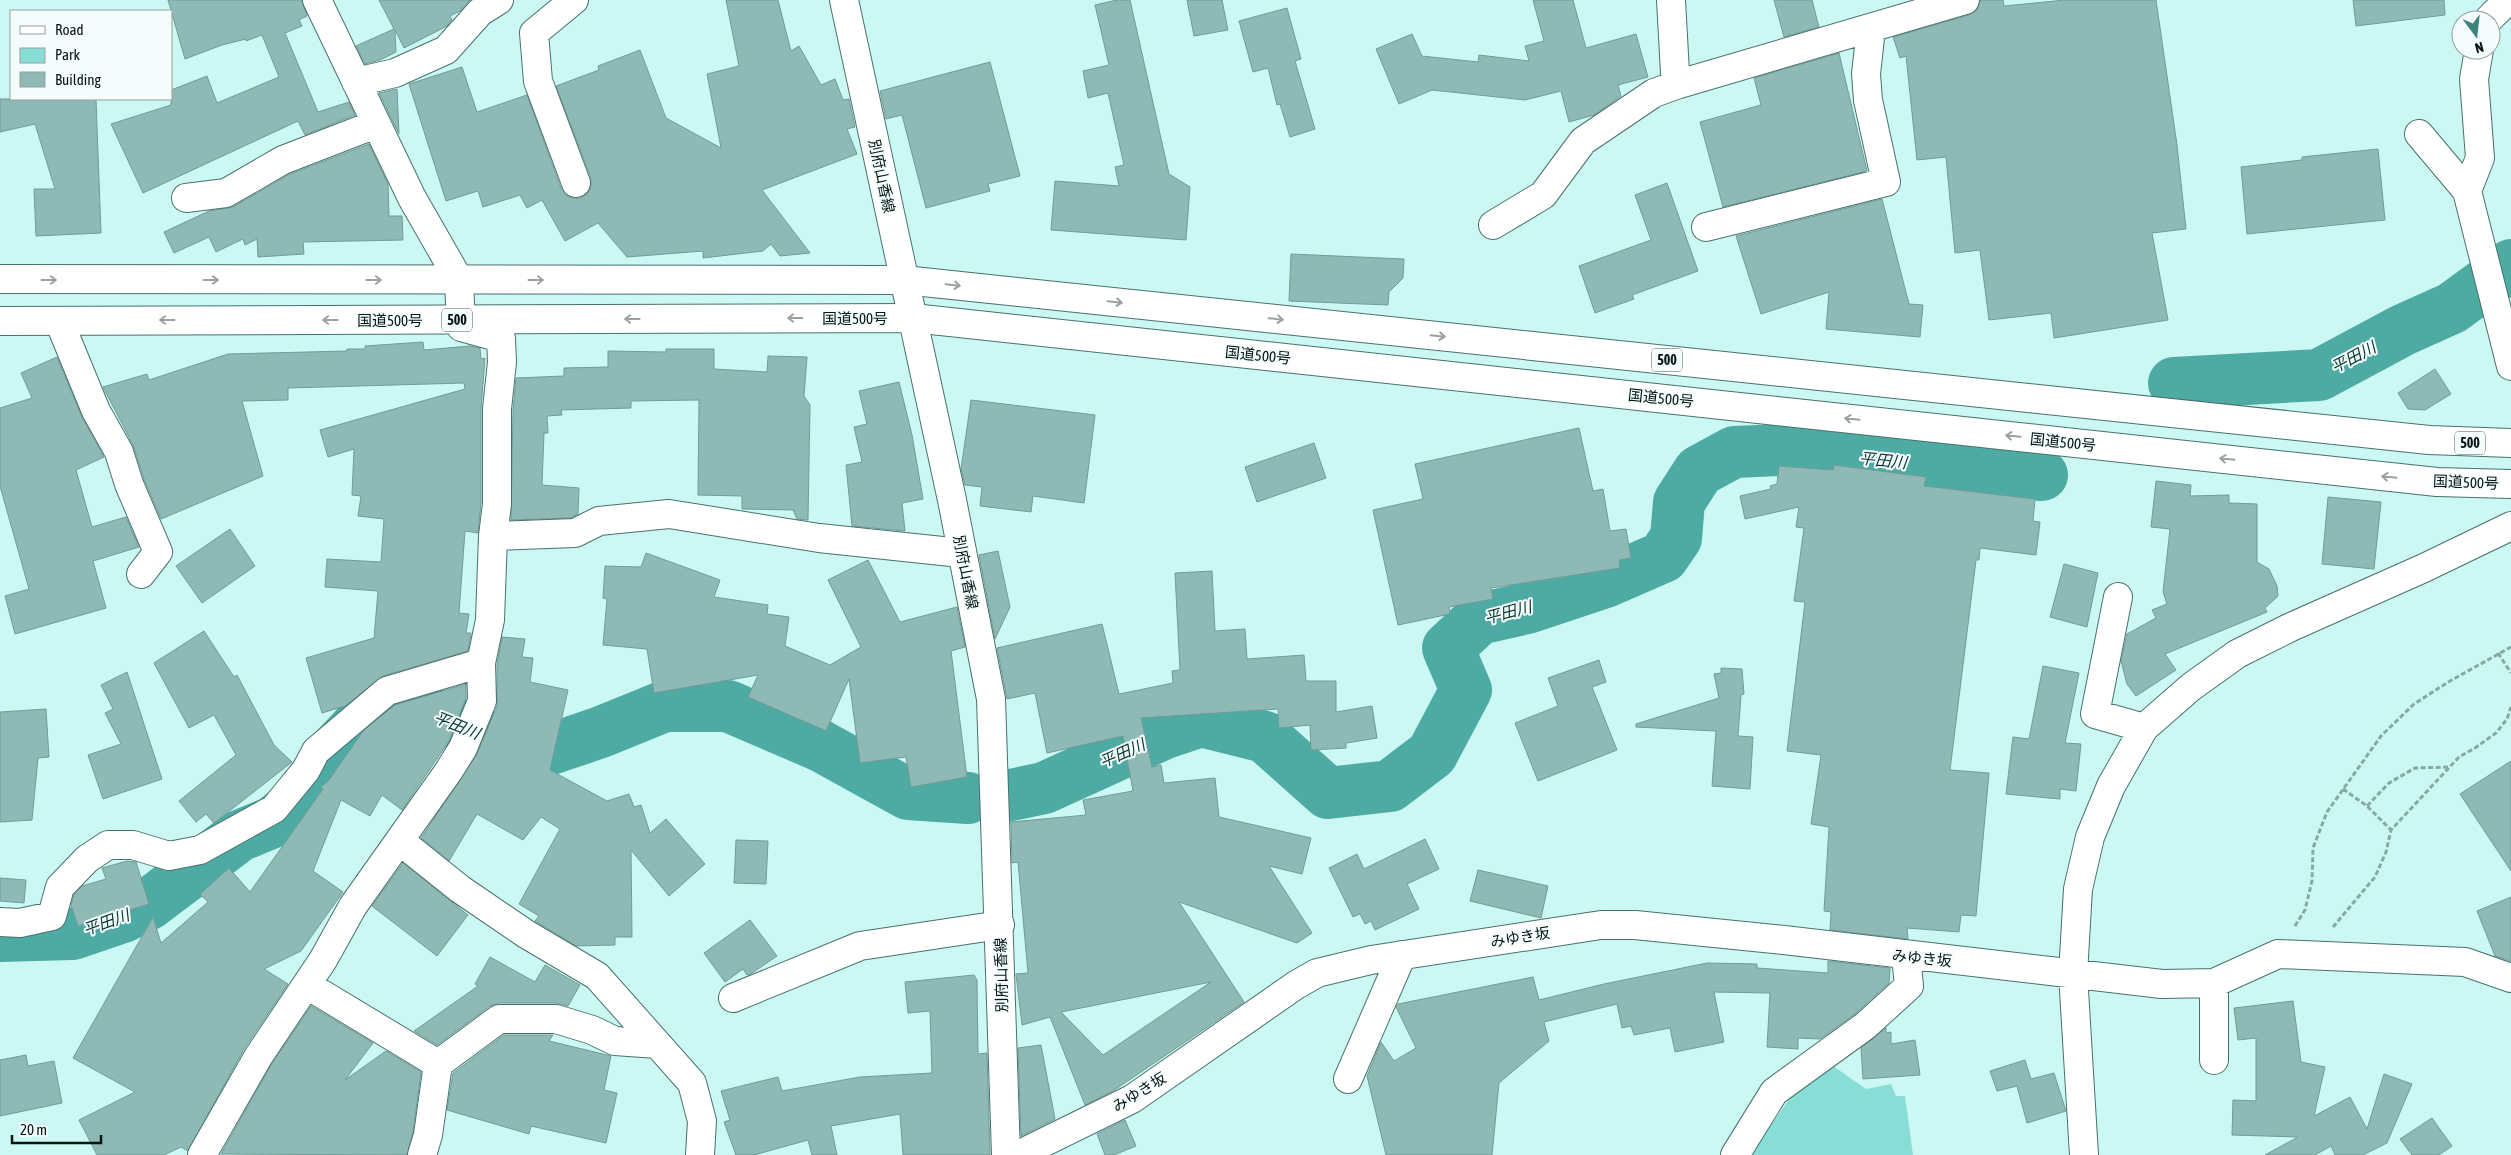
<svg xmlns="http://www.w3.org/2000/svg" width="2511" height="1155" font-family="'Asap Condensed','Noto Sans JP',sans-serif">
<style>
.green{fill:#88ded6}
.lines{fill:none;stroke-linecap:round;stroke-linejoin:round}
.river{stroke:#4eaba4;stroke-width:52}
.building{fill:#8eb9b4;stroke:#719b97;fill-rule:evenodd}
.minor-casing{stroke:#48716d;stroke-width:30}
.major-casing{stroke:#48716d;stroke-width:30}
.highway-casing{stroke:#48716d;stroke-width:30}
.path{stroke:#86a9a5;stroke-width:3;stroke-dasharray:5 2.5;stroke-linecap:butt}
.minor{stroke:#fff;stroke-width:28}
.major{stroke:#fff;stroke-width:28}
.highway{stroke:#fff;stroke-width:28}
.oneway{stroke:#9ba1a1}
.labels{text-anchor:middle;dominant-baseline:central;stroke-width:4;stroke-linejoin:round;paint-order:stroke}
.shield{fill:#f4fdfc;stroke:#4d5b5a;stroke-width:1}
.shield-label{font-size:14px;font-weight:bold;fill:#051514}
.street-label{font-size:15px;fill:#051514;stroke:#f4fdfc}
.water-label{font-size:16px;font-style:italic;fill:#053430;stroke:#f4fdfc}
</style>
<rect width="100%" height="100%" fill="#cbf8f3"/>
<!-- green -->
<path class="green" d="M 1833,1066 L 1866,1089 L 1891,1084 L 1896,1096 L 1905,1096 L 1913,1155 L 1749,1155 L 1796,1090 Z"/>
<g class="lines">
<!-- river -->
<path class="river" d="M 2174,383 L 2319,375 L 2403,330 L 2452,308 L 2511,265
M 1001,797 L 1044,788 L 1165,733 L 1201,721 L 1265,737 L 1328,793 L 1390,786 L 1432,754 L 1466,690 L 1448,648 L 1479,619 L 1527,608 L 1608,581 L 1663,557 L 1676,538 L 1679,502 L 1699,471 L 1734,452 L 1782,450 L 2042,475
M 0,936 L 73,934 L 123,917 L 149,904 L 239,836 L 273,822 L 299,801 L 327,758 L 358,725 L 382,709 L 405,704 L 460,725 L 496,741 L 551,749 L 601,732 L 665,706 L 728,706 L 821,746 L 908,794 L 968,798"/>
</g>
<!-- building -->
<path class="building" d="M 168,0 L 302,0 L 307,16 L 299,20 L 302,26 L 285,33 L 318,112 L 349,102 L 355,115 L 305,135 L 298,121 L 143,193 L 111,124 L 171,105 L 171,90 L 207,76 L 217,103 L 279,77 L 262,35 L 246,41 L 246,39 L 222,45 L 185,59 Z
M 379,0 L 470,0 L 460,11 L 450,16 L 452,20 L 447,26 L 404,48 L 395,30 L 396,52 L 380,60 L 365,64 L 356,46 L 394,29 Z
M 726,0 L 778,0 L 791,51 L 799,46 L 821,85 L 835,79 L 843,100 L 849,99 L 855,127 L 847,129 L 857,154 L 762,190 L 810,253 L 780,256 L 771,244 L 763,251 L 703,258 L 703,251 L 627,257 L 598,223 L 565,241 L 542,200 L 527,208 L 520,195 L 483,207 L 478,191 L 446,201 L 409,84 L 462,67 L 477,112 L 527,95 L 561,188 L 566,195 L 573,198 L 581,198 L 588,193 L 591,186 L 591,178 L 556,86 L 599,70 L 598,66 L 640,50 L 666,118 L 721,148 L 707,74 L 739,66 Z
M 1117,0 L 1130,0 L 1169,174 L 1190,187 L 1186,240 L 1051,230 L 1055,181 L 1119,186 L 1115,167 L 1124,165 L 1108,93 L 1088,98 L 1083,71 L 1109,65 L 1095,5 Z
M 1187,0 L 1222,0 L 1228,30 L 1194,36 Z
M 1533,0 L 1573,0 L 1586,48 L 1636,34 L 1648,77 L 1618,85 L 1621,96 L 1594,115 L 1569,122 L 1561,91 L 1525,100 L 1432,90 L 1399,104 L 1376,49 L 1412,34 L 1422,56 L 1478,62 L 1479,55 L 1529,61 L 1525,46 L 1544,41 Z
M 1774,0 L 1812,0 L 1819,27 L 1784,37 Z
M 1980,0 L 2003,0 L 2004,6 L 2065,0 L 2156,0 L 2177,145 L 2186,229 L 2152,233 L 2168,320 L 2054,338 L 2051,313 L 1989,320 L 1980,250 L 1955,253 L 1946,157 L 1917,160 L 1906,56 L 1900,58 L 1893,37 L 1969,15 L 1977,10 Z
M 2353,0 L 2444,0 L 2445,15 L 2356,26 Z
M 1287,8 L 1301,59 L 1295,61 L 1315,129 L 1290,137 L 1280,104 L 1277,105 L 1268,68 L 1253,72 L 1239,21 Z
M 1839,53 L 1867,171 L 1723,207 L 1700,122 L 1761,105 L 1754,78 Z
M 990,62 L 1020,176 L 988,184 L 990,191 L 926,208 L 902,115 L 886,119 L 880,91 Z
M 397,89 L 399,134 L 379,93 Z
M 0,99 L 96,99 L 101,233 L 36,236 L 34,189 L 55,189 L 35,124 L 0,132 Z
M 369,144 L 388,184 L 389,216 L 402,216 L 403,240 L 303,242 L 304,254 L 258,257 L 257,239 L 245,245 L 243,239 L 216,252 L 209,237 L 174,253 L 164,232 L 209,211 L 233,207 L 290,174 Z
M 2378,149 L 2385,220 L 2247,234 L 2241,167 L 2302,160 L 2302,157 Z
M 1667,183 L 1698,271 L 1632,295 L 1634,299 L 1595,313 L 1579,266 L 1651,240 L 1635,195 Z
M 1882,199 L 1909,304 L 1923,305 L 1920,337 L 1826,329 L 1829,292 L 1761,314 L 1736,236 Z
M 1291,254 L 1404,259 L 1403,278 L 1389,292 L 1388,305 L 1289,301 Z
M 423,342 L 424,350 L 470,346 L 480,348 L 481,359 L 485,358 L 481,409 L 481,503 L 478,533 L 465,531 L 459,613 L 469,614 L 466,633 L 471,633 L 468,651 L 383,676 L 345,706 L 322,713 L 306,658 L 374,638 L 378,591 L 325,587 L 327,559 L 381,562 L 384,519 L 358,516 L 361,496 L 352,495 L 354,449 L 328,457 L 320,430 L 465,389 L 464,383 L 288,388 L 288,400 L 242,401 L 263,476 L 161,519 L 144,479 L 133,445 L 103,387 L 147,374 L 149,380 L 228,354 L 347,351 L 347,349 L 365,349 L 365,346 Z
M 666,349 L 714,349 L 714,369 L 767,372 L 768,356 L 807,357 L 804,396 L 810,405 L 808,520 L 797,519 L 793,510 L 742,509 L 742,496 L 698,495 L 699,400 L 631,401 L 631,408 L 561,410 L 562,415 L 547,416 L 548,433 L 544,433 L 542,485 L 579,488 L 578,514 L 571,518 L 511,520 L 513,410 L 516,378 L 564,376 L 564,368 L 608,367 L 608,351 L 666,352 Z
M 57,357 L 82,417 L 104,457 L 76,470 L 92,527 L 126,517 L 139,547 L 93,561 L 106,608 L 15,634 L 5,596 L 29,589 L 0,486 L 0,408 L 32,398 L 21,373 Z
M 2435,369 L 2451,394 L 2425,410 L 2408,409 L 2398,393 Z
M 899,382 L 912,435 L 923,499 L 902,503 L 905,531 L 852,526 L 846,465 L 862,462 L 854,427 L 867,424 L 859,391 Z
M 971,400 L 1095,415 L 1084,503 L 1033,496 L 1031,512 L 980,506 L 982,487 L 965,485 L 961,469 Z
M 1579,428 L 1593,491 L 1603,489 L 1610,531 L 1626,529 L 1631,558 L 1619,560 L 1620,568 L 1491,588 L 1493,599 L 1449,607 L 1450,614 L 1398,625 L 1373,510 L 1423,499 L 1415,464 Z
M 1314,443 L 1326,478 L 1257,502 L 1245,467 Z
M 1834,465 L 1926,477 L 1924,486 L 2035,499 L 2033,521 L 2040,522 L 2036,555 L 1980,548 L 1979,560 L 1976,560 L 1950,770 L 1989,773 L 1976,916 L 1961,915 L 1959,932 L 1907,928 L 1908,939 L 1830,930 L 1831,912 L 1824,911 L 1829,827 L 1811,824 L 1821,755 L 1787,751 L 1805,602 L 1794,601 L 1804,528 L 1796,527 L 1799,507 L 1745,519 L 1740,496 L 1771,489 L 1770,486 L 1777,484 L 1779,466 L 1833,470 Z
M 2156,481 L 2191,485 L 2190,496 L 2229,495 L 2229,503 L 2257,504 L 2257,562 L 2269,569 L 2277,586 L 2278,596 L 2265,608 L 2267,612 L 2165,654 L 2176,670 L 2136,696 L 2127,684 L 2121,661 L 2127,634 L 2156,618 L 2152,610 L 2167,604 L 2163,592 L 2170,529 L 2151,527 Z
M 2328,497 L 2381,502 L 2374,569 L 2322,564 Z
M 230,529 L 255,566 L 202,603 L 176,566 Z
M 998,551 L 1010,607 L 995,639 L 979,555 Z
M 646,553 L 720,580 L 714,597 L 768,605 L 767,614 L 789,617 L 785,646 L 830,665 L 861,647 L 828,580 L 868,560 L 900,622 L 957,607 L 965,647 L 951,651 L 967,777 L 911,787 L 906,757 L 860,763 L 849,679 L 826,731 L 748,697 L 758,675 L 654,693 L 647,649 L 603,645 L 607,599 L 603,598 L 605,566 L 641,567 Z
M 2064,564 L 2098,573 L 2087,627 L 2050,617 Z
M 1212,571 L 1215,631 L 1245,629 L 1247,659 L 1304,655 L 1306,681 L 1336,681 L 1336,712 L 1372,706 L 1377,738 L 1346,743 L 1346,748 L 1311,750 L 1310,725 L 1279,728 L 1278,709 L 1141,718 L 1152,767 L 1161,765 L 1164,783 L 1215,778 L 1219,817 L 1311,838 L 1302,874 L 1269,866 L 1312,933 L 1297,943 L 1179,902 L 1244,1002 L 1113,1091 L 1085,1105 L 1050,1017 L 1022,1025 L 1016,974 L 1028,973 L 1018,862 L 1012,863 L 1011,822 L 1086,815 L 1083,800 L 1133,791 L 1123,736 L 1047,753 L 1035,693 L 1007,699 L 997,648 L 1102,624 L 1119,694 L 1173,683 L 1172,671 L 1180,670 L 1175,573 ZM 1211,982 L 1103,1055 L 1061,1012 Z
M 204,631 L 234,677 L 237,675 L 274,745 L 292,762 L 214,823 L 206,814 L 196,822 L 179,801 L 236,755 L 214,715 L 189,728 L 154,663 Z
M 502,637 L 525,639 L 522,657 L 533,658 L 530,682 L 568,690 L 550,770 L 607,801 L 629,794 L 634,807 L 641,805 L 650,833 L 666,819 L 705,864 L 669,896 L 631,850 L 632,937 L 615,937 L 615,945 L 576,946 L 535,921 L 539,916 L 519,904 L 560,829 L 541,817 L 523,840 L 477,814 L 449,861 L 421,838 L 477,754 L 497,706 L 497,664 Z
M 1599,660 L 1606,682 L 1592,687 L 1617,750 L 1538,781 L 1515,723 L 1558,706 L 1548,678 Z
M 2043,666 L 2079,673 L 2065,743 L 2081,744 L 2076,791 L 2060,789 L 2060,799 L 2006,794 L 2013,737 L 2029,739 Z
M 1721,668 L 1742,669 L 1744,694 L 1741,695 L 1738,736 L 1753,737 L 1750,789 L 1712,786 L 1716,731 L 1636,727 L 1636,724 L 1719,698 L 1714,674 L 1721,673 Z
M 127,672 L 162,779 L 103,799 L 88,755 L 121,744 L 105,713 L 113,709 L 101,685 Z
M 466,684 L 466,698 L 449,741 L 402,810 L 382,795 L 370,816 L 341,800 L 313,871 L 343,892 L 301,951 L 264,969 L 288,984 L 244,1049 L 188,1151 L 181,1147 L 164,1155 L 97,1155 L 79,1120 L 135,1092 L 73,1058 L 153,917 L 161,943 L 208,902 L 200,894 L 229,868 L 250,892 L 323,789 L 320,788 L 329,780 L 364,730 L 395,705 Z
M 46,709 L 49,757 L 38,758 L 32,820 L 0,822 L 0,712 Z
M 2511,761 L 2511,871 L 2460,794 Z
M 1425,839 L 1439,869 L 1407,884 L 1419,909 L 1375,930 L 1371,921 L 1365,924 L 1360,914 L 1353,917 L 1329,868 L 1357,854 L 1364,869 Z
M 736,840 L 768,841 L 766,884 L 734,883 Z
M 127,861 L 136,862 L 149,904 L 78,926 L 71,905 L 74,895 L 82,886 L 106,879 L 102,868 Z
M 403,863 L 468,915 L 437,956 L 372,906 Z
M 1478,870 L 1548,886 L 1541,918 L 1470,901 Z
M 0,878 L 26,880 L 24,903 L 0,901 Z
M 2511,897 L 2511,961 L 2495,956 L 2477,911 Z
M 750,920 L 777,956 L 752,973 L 747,975 L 743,969 L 725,982 L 704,953 Z
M 490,957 L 535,982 L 545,965 L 580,985 L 568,1006 L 556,1003 L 499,1003 L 490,1006 L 437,1045 L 414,1031 L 478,986 L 475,984 Z
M 1828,961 L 1890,968 L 1889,983 L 1855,1014 L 1820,1039 L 1798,1038 L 1798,1049 L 1767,1047 L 1770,993 L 1714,992 L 1724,1042 L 1675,1052 L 1670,1028 L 1634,1035 L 1631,1026 L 1622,1028 L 1617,1004 L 1544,1022 L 1549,1041 L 1499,1083 L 1492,1155 L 1386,1155 L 1367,1076 L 1381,1042 L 1394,1061 L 1416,1048 L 1396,1007 L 1398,1004 L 1533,977 L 1539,1000 L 1604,984 L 1707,963 L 1757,964 L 1757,968 L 1828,973 Z
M 974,975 L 977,980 L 978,1054 L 987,1053 L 990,1155 L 903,1155 L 900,1114 L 831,1126 L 837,1155 L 812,1155 L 808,1140 L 754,1155 L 736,1155 L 724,1122 L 730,1120 L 721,1091 L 778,1077 L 782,1091 L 860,1077 L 932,1073 L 930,1011 L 908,1013 L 905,982 Z
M 2293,1001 L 2301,1062 L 2325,1067 L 2314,1116 L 2350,1097 L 2367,1129 L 2384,1074 L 2412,1084 L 2387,1143 L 2363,1155 L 2335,1155 L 2331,1146 L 2315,1155 L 2265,1155 L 2298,1137 L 2232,1135 L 2233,1100 L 2256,1101 L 2256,1038 L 2238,1040 L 2234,1008 Z
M 311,1006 L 373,1043 L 345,1080 L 386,1051 L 421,1072 L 413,1132 L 407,1155 L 221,1154 L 271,1065 Z
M 1886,1028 L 1886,1033 L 1891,1032 L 1891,1044 L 1915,1040 L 1920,1075 L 1863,1079 L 1861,1048 Z
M 504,1035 L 553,1035 L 549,1041 L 611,1056 L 604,1090 L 617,1093 L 606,1143 L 531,1126 L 529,1134 L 447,1110 L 453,1073 Z
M 1041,1045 L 1055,1119 L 1021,1136 L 1018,1048 Z
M 26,1055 L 28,1066 L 54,1061 L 62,1103 L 0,1116 L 0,1060 Z
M 2025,1060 L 2031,1079 L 2054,1073 L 2066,1111 L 2027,1123 L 2017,1086 L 1997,1091 L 1990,1071 Z
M 2432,1118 L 2452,1146 L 2439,1155 L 2412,1155 L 2400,1139 Z
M 1125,1120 L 1136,1146 L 1114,1155 L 1105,1155 L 1097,1134 Z"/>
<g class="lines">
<defs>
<path id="minor" d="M 574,0 L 534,33 L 538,81 L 576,183
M 1671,0 L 1675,73 L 1679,84 L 1965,0
M 2489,19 L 2508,0
M 356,82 L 395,73 L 446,50 L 480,12 L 499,0
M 2419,134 L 2467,191 L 2511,366
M 2467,191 L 2480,158 L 2474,79 L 2479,50
M 186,198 L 226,193 L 283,160 L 376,124
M 1493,225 L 1543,195 L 1583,141 L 1654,93 L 1679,84
M 1706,227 L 1886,182 L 1868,100 L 1866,74 L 1871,29
M 59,321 L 96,411 L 119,452 L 129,484 L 158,552 L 141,574
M 493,536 L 575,533 L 599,521 L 669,514 L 819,538 L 961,553
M 2118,597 L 2095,714 L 2144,728
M 400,841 L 460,889 L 526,934 L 597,976 L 692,1083 L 702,1121 L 700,1155
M 0,922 L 20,923 L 52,916 L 60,887 L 87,859 L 108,845 L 133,845 L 169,856 L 200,850 L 274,809 L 306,770 L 316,751 L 387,691 L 481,663
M 307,985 L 438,1064
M 733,998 L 860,946 L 1000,925
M 2214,1060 L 2214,983
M 1348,1079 L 1402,955
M 202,1155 L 258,1057 L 323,960 L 353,906 L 448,772 L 463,748 L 482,701 L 481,663 L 490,620 L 493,536 L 497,504 L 497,409 L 502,362 L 501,338 L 461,327 L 459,280 L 412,198 L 317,0
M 422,1155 L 428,1135 L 438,1064 L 499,1019 L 556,1019 L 592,1030 L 615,1041 L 657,1044
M 1018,1155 L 1132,1099 L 1296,985 L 1317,973 L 1371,960 L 1601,925 L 1635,925 L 1784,940 L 2162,984 L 2214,983 L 2278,954 L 2465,962 L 2511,978
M 1735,1155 L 1774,1092 L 1865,1026 L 1909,986 L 1906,956
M 2084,1155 L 2073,974 L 2078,889 L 2090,837 L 2111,786 L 2144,728 L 2191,687 L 2237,654 L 2291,627 L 2424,568 L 2511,526"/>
<path id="major" d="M 844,0 L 952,500 L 991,699 L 1006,1155"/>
<path id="highway" d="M 0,279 L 904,280 L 2429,440 L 2511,443
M 0,321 L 913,318 L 2437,482 L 2511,484"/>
</defs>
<!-- minor casing -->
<use href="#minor" class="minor-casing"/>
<!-- major casing -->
<use href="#major" class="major-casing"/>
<!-- highway casing -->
<use href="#highway" class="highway-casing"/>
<!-- path -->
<path class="path" d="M 2498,653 L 2511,673
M 2343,789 L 2367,806 L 2391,830
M 2367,806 L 2389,783 L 2415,768 L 2449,767
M 2295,926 L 2305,910 L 2312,881 L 2313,848 L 2327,812 L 2381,736 L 2414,704 L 2450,681 L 2511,647
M 2333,927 L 2375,877 L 2386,852 L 2391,830 L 2459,757 L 2475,748 L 2496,733 L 2507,719 L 2511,707"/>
<!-- minor -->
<use href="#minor" class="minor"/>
<!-- major -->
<use href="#major" class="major"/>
<!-- highway -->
<use href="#highway" class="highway"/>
</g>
<!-- one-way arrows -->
<defs><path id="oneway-shaft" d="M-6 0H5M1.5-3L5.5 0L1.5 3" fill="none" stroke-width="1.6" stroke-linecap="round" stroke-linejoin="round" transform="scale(1.25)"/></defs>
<g class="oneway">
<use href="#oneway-shaft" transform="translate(49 280)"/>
<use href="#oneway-shaft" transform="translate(211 280)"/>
<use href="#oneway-shaft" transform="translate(374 280)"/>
<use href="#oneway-shaft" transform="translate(536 280)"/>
<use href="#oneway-shaft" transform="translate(953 285) rotate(6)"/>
<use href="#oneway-shaft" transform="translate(1115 302) rotate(6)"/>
<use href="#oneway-shaft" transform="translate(795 318) rotate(180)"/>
<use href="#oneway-shaft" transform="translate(632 319) rotate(180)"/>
<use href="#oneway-shaft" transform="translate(1276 319) rotate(6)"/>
<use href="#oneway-shaft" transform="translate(167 320) rotate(180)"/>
<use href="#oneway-shaft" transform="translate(330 320) rotate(180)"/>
<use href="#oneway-shaft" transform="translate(1438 336) rotate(6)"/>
<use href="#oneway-shaft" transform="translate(1852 419) rotate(-174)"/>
<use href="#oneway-shaft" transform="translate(2013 436) rotate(-174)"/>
<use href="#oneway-shaft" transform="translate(2227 459) rotate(-174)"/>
<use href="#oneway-shaft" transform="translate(2389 477) rotate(-174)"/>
</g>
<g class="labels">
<!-- shield labels -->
<g class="shield">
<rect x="442" y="308.5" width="30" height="23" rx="4"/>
<rect x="1652" y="348.5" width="30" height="23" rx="4"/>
<rect x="2455" y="431.5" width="30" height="23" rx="4"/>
</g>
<g class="shield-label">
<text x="457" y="320">500</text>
<text x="1667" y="360">500</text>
<text x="2470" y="443">500</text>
</g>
<!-- street labels -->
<g class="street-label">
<text transform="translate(882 176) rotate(78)">別府山香線</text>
<text x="855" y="318">国道500号</text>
<text x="390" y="320">国道500号</text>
<text transform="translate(1258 355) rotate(6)">国道500号</text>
<text transform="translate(1661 398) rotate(6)">国道500号</text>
<text transform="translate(2063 442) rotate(6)">国道500号</text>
<text transform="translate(2466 482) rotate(2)">国道500号</text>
<text transform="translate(966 572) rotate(79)">別府山香線</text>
<text transform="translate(1520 937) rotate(-9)">みゆき坂</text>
<text transform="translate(1922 958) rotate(6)">みゆき坂</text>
<text transform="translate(1001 975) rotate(-91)">別府山香線</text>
<text transform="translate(1139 1092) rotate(-32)">みゆき坂</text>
</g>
<!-- water labels -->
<g class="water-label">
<text transform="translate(2353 357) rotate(-28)">平田川</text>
<text transform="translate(1883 460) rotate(6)">平田川</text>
<text transform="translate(1508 612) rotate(-15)">平田川</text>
<text transform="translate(457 725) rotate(22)">平田川</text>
<text transform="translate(1122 753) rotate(-24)">平田川</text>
<text transform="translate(106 922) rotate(-20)">平田川</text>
</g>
</g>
<!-- legend -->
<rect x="10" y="10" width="162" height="90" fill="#f4fdfc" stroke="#94a09f"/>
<rect x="20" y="26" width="25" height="8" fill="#ffffff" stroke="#94a09f"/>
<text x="55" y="35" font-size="15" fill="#051514">Road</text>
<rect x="20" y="48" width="25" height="15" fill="#88ded6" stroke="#94a09f"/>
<text x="55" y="60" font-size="15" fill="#051514">Park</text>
<rect x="20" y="72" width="25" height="15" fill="#8eb9b4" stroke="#94a09f"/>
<text x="55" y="85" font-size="15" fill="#051514">Building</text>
<!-- north arrow -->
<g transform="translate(2476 35) rotate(165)"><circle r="24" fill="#f4fdfc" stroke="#94a09f"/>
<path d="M0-4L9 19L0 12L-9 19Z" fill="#3a827c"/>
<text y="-8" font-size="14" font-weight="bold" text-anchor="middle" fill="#051514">N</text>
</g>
<!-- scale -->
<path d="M12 1135v8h89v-8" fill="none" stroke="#051514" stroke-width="2.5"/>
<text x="20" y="1135" font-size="15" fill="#051514" stroke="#f4fdfc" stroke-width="4" paint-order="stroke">20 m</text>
</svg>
